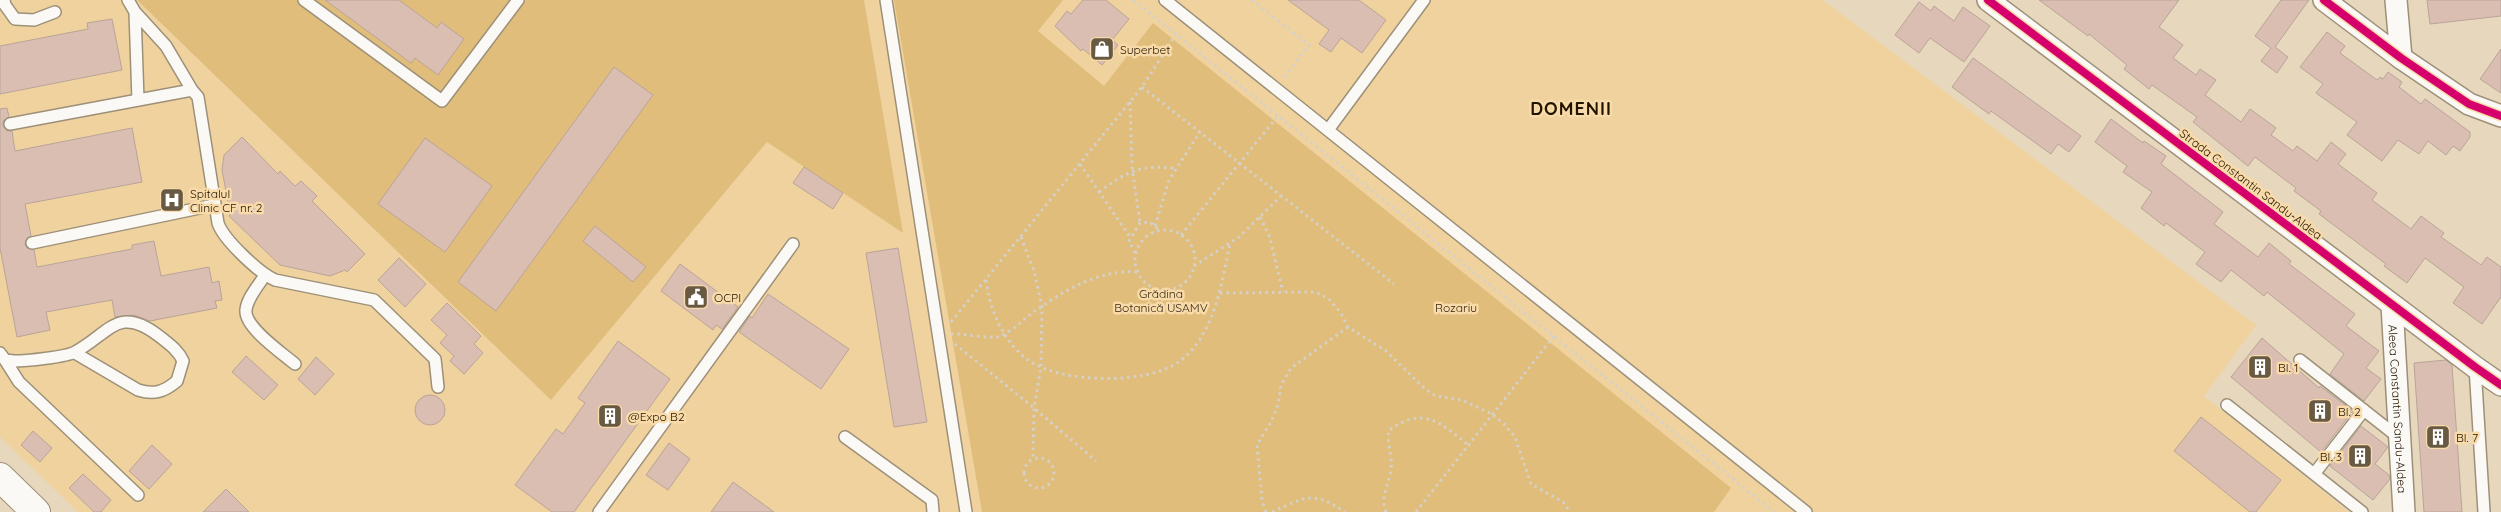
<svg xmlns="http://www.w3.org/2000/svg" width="2501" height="512" font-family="Quicksand,sans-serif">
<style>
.built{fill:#f0d29f}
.green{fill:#e0bd7a}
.building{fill:#dabeb2;stroke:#b9a498}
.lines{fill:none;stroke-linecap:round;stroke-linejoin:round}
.service-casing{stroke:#9d9078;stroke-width:14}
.minor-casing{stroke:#9d9078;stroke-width:24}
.tertiary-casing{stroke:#9d9078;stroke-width:30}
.path{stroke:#d5d0c8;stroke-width:3;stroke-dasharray:2.5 4;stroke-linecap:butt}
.service{stroke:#fbf9f5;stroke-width:11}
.minor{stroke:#fbf9f5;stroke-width:21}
.tertiary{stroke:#fbf9f5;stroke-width:28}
.cycleway-casing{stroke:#f9dbaa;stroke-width:11}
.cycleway{stroke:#d6006c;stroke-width:8}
.labels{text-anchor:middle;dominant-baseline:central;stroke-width:5;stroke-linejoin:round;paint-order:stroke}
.poi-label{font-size:12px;fill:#221500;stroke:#f9dbaa;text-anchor:start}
.street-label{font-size:12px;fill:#221500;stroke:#f9dbaa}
.park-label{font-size:12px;fill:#352813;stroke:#f9dbaa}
.district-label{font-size:18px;font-weight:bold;letter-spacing:1px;fill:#221500;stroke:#f9dbaa}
</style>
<rect width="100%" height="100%" fill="#e7d7bc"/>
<!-- built -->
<path class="built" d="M 0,0 L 137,0 L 551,400 L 767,142 L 902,232 L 864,0 L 1823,0 L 2256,325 L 2204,396 L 2349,512 L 78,512 L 0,437 Z"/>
<!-- green -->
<path class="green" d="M 137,0 L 864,0 L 903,233 L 767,142 L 551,400 Z
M 894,0 L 1063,0 L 1038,31 L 1104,86 L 1153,23 L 1731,488 L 1714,512 L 982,512 Z"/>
<!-- building -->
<path class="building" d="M 325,0 L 399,0 L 437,28 L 441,22 L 464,39 L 438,75 L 415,58 L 411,63 Z
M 1083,0 L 1106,0 L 1129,19 L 1112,40 L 1118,45 L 1102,65 L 1083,49 L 1081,51 L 1055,26 L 1067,11 L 1071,14 Z
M 1288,0 L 1359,0 L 1386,20 L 1362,53 L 1341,38 L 1331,52 L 1319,44 L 1329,30 Z
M 2039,0 L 2179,0 L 2159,27 L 2183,45 L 2173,58 L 2196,75 L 2200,69 L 2216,80 L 2205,95 L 2241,122 L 2250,109 L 2276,128 L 2271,135 L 2293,151 L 2297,146 L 2317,161 L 2331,142 L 2346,154 L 2338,164 L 2377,193 L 2372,200 L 2411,229 L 2421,216 L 2444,233 L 2441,237 L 2481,265 L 2487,257 L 2501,267 L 2501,297 L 2482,324 L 2453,303 L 2464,287 L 2425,258 L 2407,283 L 2384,266 L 2386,264 L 2319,214 L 2321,211 L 2294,191 L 2296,188 L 2255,157 L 2248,166 L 2193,122 L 2197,117 L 2152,85 L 2149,89 L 2124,69 L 2127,65 L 2089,34 L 2088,36 Z
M 2281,0 L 2309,0 L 2275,47 L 2288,57 L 2277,73 L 2261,61 L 2271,48 L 2255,36 Z
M 2427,0 L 2501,0 L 2501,16 L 2430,24 Z
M 1919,2 L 1931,11 L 1934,6 L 1954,21 L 1963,7 L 1990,26 L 1964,62 L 1930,38 L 1919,53 L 1895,35 Z
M 112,19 L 122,70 L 0,94 L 0,46 L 88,29 L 87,23 Z
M 2327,32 L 2345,46 L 2340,53 L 2377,80 L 2380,77 L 2383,79 L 2388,72 L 2402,82 L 2399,87 L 2421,104 L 2425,99 L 2470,132 L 2470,137 L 2460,151 L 2453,146 L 2446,155 L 2428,141 L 2419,154 L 2398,140 L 2382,161 L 2347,135 L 2357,122 L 2316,93 L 2323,84 L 2300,67 Z
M 2501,49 L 2501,93 L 2480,79 Z
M 1973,58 L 2081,136 L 2069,152 L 2058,144 L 2051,154 L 1991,111 L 1989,114 L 1952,87 Z
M 614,67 L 653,95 L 496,311 L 458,282 Z
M 7,108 L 9,117 L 3,121 L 3,126 L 7,131 L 12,131 L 15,151 L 132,128 L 142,182 L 25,204 L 31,236 L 27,238 L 25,244 L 27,248 L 34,250 L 37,267 L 132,249 L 132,245 L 154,241 L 161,276 L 209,267 L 212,283 L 219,281 L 222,300 L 215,301 L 217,308 L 150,321 L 134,315 L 115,317 L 112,300 L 46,312 L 50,330 L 17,337 L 0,248 L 0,109 Z
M 2111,119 L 2143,143 L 2144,141 L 2166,156 L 2161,164 L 2223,212 L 2214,224 L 2258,257 L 2269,243 L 2291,261 L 2289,264 L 2355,314 L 2346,326 L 2379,351 L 2366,368 L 2381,379 L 2364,401 L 2330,374 L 2344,354 L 2267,292 L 2264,296 L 2231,270 L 2221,282 L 2196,264 L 2205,252 L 2166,223 L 2164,226 L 2141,208 L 2152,192 L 2123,172 L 2127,166 L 2095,142 Z
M 242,137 L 278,174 L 280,171 L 295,186 L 301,181 L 317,196 L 312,201 L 365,254 L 347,272 L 345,270 L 330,276 L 280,265 L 229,216 L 233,211 L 228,202 L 222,170 L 224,155 Z
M 425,138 L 492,186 L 445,252 L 378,204 Z
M 804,167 L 843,193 L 833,209 L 793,183 Z
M 595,226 L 646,267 L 633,282 L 583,241 Z
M 898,248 L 927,422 L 894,427 L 866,253 Z
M 399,258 L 426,284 L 405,307 L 378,280 Z
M 680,264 L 738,307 L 722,329 L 716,325 L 713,330 L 661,291 Z
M 768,294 L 849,349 L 821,389 L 739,332 L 750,316 L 752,318 Z
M 447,303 L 481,336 L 474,344 L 483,353 L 464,374 L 450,361 L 454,356 L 440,343 L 447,335 L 431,320 Z
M 2262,338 L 2319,388 L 2320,386 L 2353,411 L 2321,452 L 2231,377 Z
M 618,341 L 670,379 L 574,512 L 552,512 L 515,485 L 556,429 L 563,434 L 585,403 L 578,398 Z
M 246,356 L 278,385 L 264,400 L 232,372 Z
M 316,357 L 334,374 L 315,395 L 298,379 Z
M 2446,360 L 2452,365 L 2462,512 L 2424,512 L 2414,363 Z
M415 410a15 15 0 1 1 30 0a15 15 0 1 1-30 0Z
M 2201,417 L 2281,480 L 2256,512 L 2250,512 L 2174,451 Z
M 2361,426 L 2388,447 L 2375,464 L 2389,475 L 2390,479 L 2373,500 L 2330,466 Z
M 33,431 L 52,448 L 40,462 L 21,445 Z
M 669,443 L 690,459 L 668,490 L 646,475 Z
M 152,445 L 172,464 L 149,489 L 129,471 Z
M 83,474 L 111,500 L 101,512 L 94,512 L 69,488 Z
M 733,482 L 774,512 L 711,512 Z
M 226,489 L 249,512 L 203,512 Z"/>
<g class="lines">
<defs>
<path id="service" d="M 4,0 L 5,5 L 15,19 L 34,20 L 55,12
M 128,0 L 135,12 L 138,100
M 304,0 L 442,101 L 518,0
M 886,0 L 966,512
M 1165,0 L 1806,512
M 135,12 L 166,46 L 192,90
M 10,124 L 192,90 L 198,97 L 218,223 C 223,239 259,273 275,280 L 374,300 L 435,359 L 438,387
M 1328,130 L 1424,0
M 32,243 L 214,205
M 265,275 C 259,285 247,298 246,310 C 244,327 282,353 295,364
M 0,353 L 5,360 L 14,361 C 26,361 66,357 75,352 C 109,334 118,304 159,336 C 169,344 178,350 183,361 L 177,381 C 164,392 154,395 138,390 L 75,353
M 5,360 L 19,382 L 138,495
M 2300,360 L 2398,437
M 2475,367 L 2484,512
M 2227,405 L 2362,512
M 845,437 L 932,500 L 933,512
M 2314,474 L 2364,410
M 599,512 L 793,244"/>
<g id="minor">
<path d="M 1988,0 L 2475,367 L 2501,385"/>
<path d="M 2324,0 L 2401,58 L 2469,104 L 2501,116"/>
<path d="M 2396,0 L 2401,58"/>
<path id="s1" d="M 2392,305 L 2404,512"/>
</g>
<path id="tertiary" d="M 0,477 L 36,512"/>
</defs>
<!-- service casing -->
<use href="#service" class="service-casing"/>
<!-- minor casing -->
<use href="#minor" class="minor-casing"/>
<!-- tertiary casing -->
<use href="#tertiary" class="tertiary-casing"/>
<!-- path -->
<path class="path" d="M 1133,0 L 1774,512
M 1252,0 L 1309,45 L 1284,78
M 1142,87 L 1394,284
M 1130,102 L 1132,167 L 1140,223
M 1080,164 L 1130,237
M 1099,192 C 1126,172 1142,163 1177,169
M 1260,217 L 1269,235 L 1283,292
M 1155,226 L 1169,180 L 1200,132
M1135 260a30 30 0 1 1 60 0a30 30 0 1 1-60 0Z
M 1181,235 L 1278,116
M 1021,237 L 1034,271 L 1042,306 L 1041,367 L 1034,408 L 1033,459
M 1135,253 L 1129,241 L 1140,223 L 1150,222 L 1159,230
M 1194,266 L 1239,237 L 1281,196
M 986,280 C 990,309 1001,337 1024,357 C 1055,384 1147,386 1180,361 C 1215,334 1221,285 1230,244
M 1220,293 L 1315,292 L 1328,298 L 1341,313 L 1348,327 L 1386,351 L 1425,389 L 1436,396 L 1462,400 L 1492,414 L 1504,424 L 1515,437 L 1531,484 L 1563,502 L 1570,512
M 951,322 L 1142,87 L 1176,34
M 951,334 C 964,333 991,340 1001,336 C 1012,331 1023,320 1032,313 C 1063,291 1099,269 1138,272
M 955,344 L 1034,408 L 1096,461
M1024 473a15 15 0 1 1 30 0a15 15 0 1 1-30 0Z
M 1266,512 L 1262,501 L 1257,445 L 1271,422 L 1278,405 L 1281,385 L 1291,368 L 1348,327
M 1272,512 C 1306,497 1312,490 1345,512
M 1386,512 C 1380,495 1389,486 1391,469 C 1393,456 1386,443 1389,430 C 1424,406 1440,422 1468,445
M 1416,512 L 1554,336"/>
<!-- service -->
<use href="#service" class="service"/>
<!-- minor -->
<use href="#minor" class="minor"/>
<!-- tertiary -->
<use href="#tertiary" class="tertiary"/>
<defs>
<path id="cycleway" d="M 1988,0 L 2475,367 L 2501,385
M 2324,0 L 2401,58 L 2469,104 L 2501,116"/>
</defs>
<!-- cycleway casing -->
<use href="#cycleway" class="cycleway-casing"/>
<!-- cycleway -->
<use href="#cycleway" class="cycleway"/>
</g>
<!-- icons -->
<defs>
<symbol id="shop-square" viewBox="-11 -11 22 22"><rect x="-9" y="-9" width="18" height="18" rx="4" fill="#675942" stroke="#f9dbaa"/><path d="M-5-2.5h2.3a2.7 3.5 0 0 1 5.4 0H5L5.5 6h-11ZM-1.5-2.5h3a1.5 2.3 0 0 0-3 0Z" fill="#fff"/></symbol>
<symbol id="hospital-square" viewBox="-11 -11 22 22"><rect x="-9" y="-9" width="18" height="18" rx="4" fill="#675942" stroke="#f9dbaa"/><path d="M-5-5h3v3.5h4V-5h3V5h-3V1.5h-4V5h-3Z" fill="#fff"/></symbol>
<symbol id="civic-square" viewBox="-11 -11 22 22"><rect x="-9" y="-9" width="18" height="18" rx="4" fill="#675942" stroke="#f9dbaa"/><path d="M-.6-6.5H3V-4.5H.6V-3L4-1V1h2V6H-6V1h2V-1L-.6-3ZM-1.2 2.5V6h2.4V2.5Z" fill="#fff"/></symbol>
<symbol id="building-square" viewBox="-11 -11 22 22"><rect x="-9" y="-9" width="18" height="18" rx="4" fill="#675942" stroke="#f9dbaa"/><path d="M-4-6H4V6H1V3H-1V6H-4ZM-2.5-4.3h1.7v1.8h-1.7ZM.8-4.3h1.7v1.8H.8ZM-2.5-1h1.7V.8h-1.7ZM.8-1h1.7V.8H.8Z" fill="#fff"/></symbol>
</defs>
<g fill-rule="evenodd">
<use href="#shop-square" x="1088" y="35" width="28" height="28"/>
<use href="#hospital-square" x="158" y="186" width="28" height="28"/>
<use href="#civic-square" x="682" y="283" width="28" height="28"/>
<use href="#building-square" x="2246" y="353" width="28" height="28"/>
<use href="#building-square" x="2306" y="397" width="28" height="28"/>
<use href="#building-square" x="596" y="402" width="28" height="28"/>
<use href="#building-square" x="2424" y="423" width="28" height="28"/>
<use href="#building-square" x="2346" y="442" width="28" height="28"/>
</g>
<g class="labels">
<!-- poi labels -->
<g class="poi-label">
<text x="1120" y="49">Superbet</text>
<text x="190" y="193">Spitalul<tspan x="190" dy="14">Clinic CF nr. 2</tspan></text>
<text x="714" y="297">OCPI</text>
<text x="2278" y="367">Bl. 1</text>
<text x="2338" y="411">Bl. 2</text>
<text x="628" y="416">@Expo B2</text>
<text x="2456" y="437">Bl. 7</text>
<text x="2342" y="456" text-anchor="end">Bl. 3</text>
</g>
<!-- street labels -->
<g class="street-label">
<text transform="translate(2251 184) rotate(37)">Strada Constantin Sandu-Aldea</text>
<text stroke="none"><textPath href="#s1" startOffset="104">Aleea Constantin Sandu-Aldea</textPath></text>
</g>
<!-- park labels -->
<g class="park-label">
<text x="1161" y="293">Grădina<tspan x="1161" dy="14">Botanică USAMV</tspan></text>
<text x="1456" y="307">Rozariu</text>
</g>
<!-- district labels -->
<g class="district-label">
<text x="1571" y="108">DOMENII</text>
</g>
</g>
</svg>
